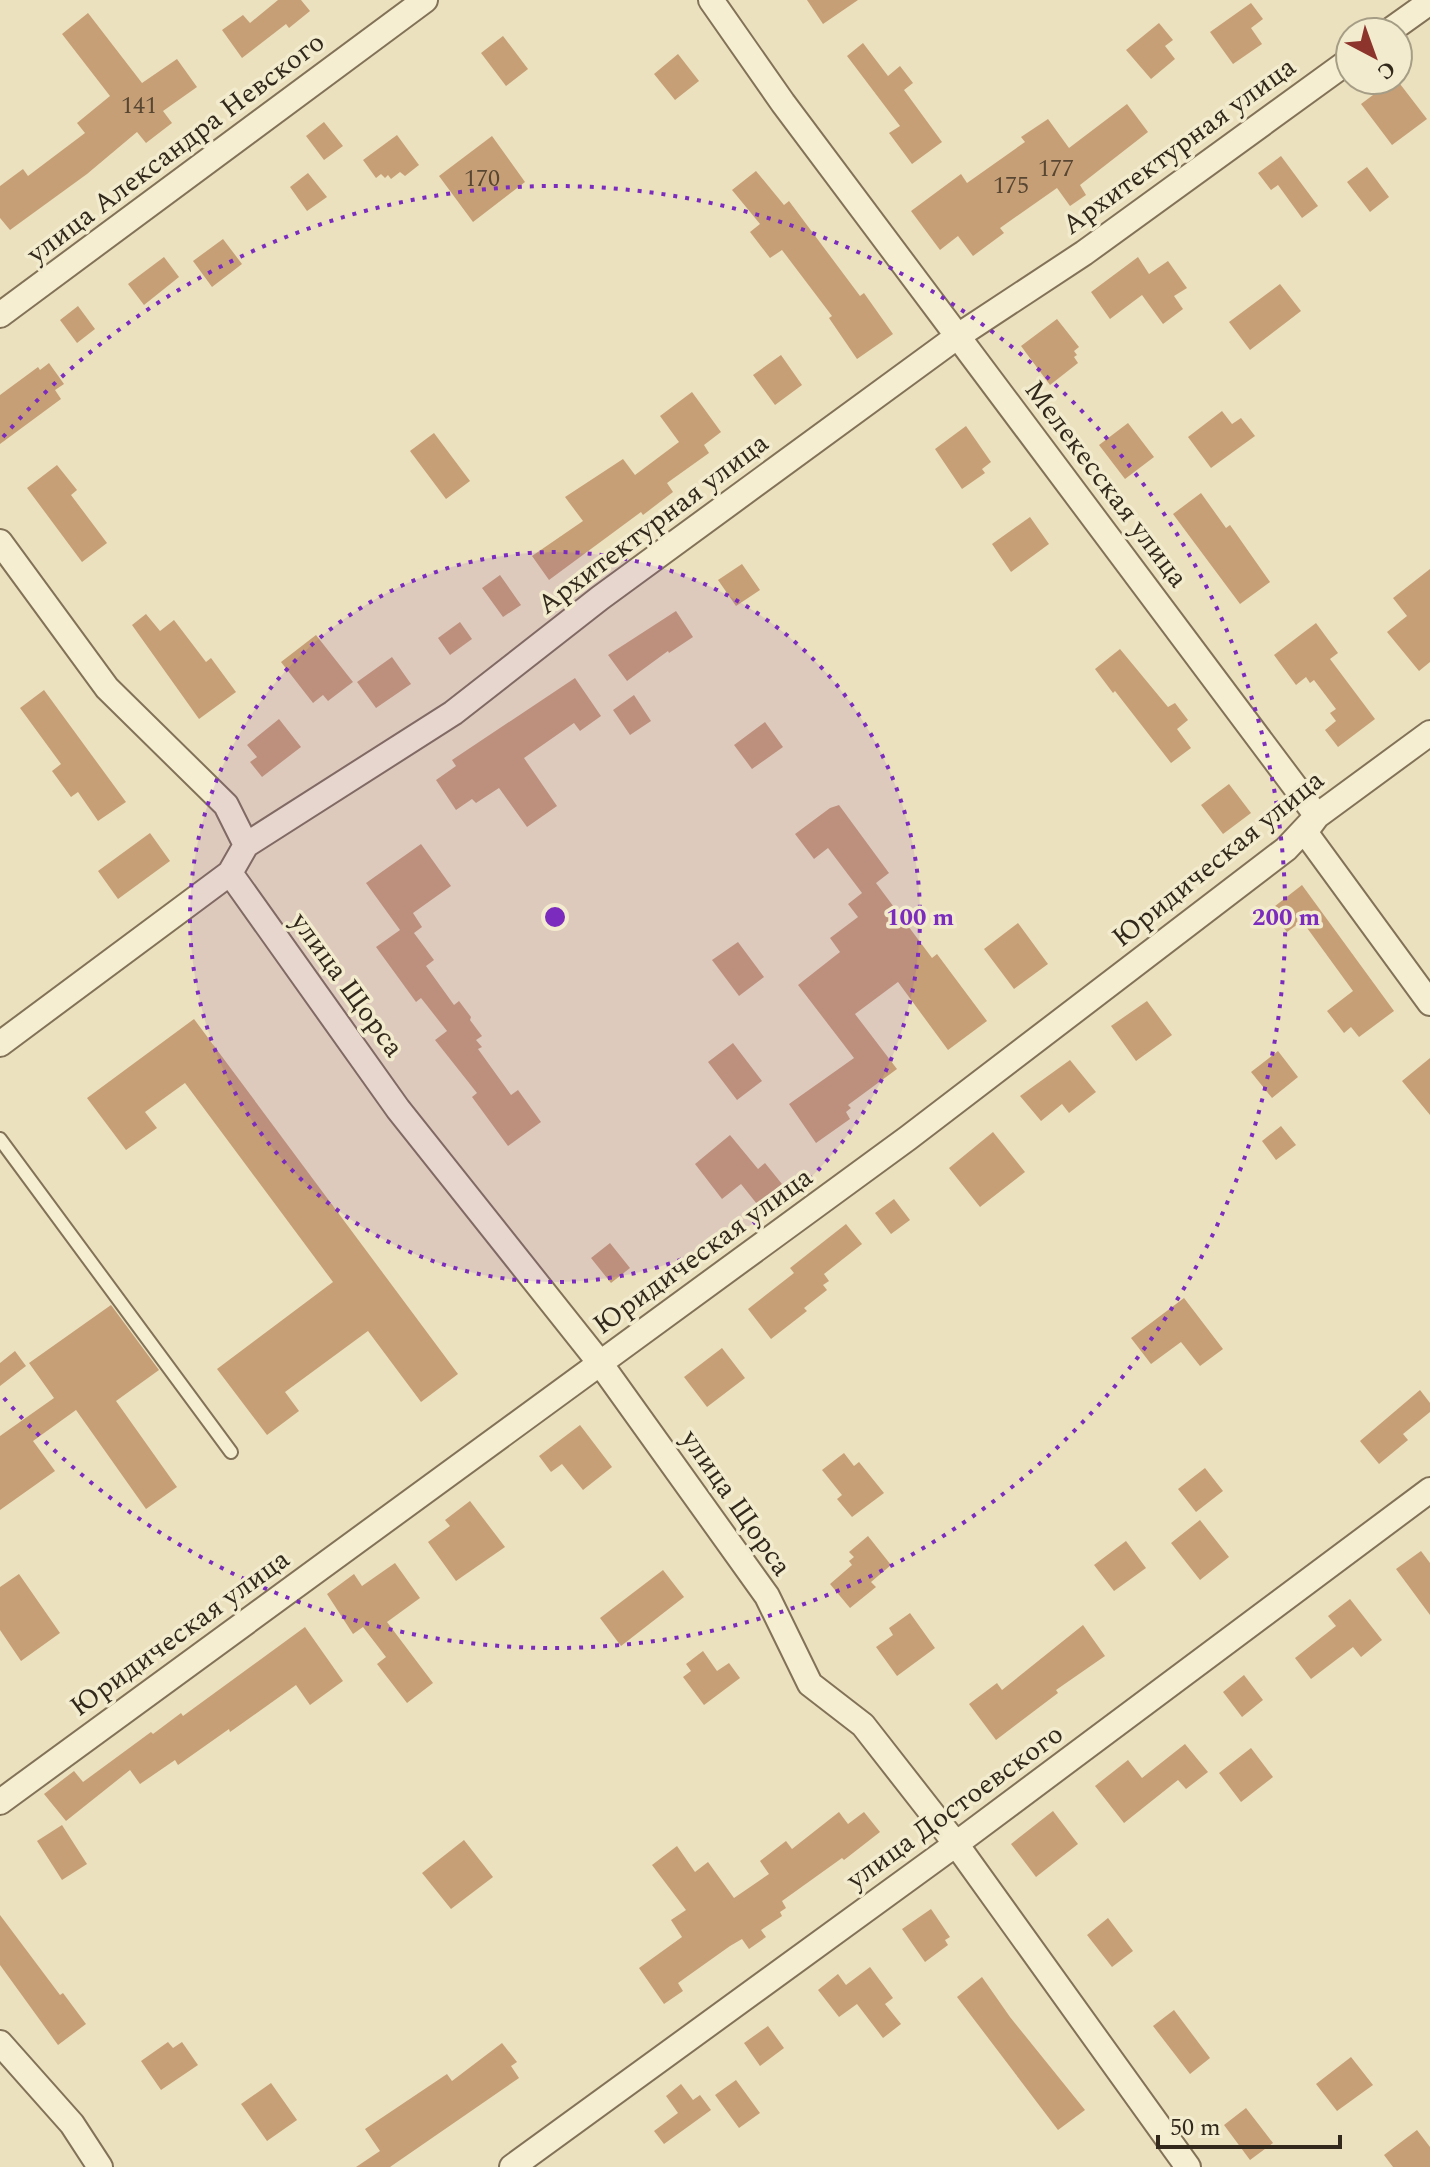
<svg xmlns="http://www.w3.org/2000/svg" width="1430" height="2167" font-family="Spectral,serif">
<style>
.building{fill:#c79f76}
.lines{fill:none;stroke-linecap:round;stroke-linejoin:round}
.service-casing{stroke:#827258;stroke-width:16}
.minor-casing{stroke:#827258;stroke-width:28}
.service{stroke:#f6eed1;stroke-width:12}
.minor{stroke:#f6eed1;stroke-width:24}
.ring{fill:none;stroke:#7b2cbf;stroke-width:4;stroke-dasharray:4 8}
.labels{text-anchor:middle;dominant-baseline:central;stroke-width:7;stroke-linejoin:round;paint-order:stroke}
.number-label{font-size:24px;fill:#574632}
.street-label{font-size:28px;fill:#32291c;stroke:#f3ebcd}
.centre{fill:#7b2cbf;stroke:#f3ebcd;stroke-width:4}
.ring-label{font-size:24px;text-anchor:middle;font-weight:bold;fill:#7b2cbf;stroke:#f3ebcd;stroke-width:7;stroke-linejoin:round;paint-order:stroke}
</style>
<rect width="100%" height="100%" fill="#ebe1be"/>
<!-- building -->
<path class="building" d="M 278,0 L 301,0 L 310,11 L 289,28 L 286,24 L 242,58 L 222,30 L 243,15 L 250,23 Z
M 807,0 L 858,0 L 823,24 Z
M 1251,3 L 1263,19 L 1251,28 L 1262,44 L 1233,64 L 1210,32 Z
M 88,13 L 142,83 L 177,59 L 197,87 L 163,111 L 172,123 L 146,143 L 137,132 L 87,174 L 10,230 L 0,218 L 0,186 L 23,169 L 28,176 L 85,133 L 77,123 L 110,96 L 62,34 Z
M 1159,23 L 1173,40 L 1165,46 L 1175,59 L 1151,79 L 1126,50 Z
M 503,36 L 528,69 L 506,86 L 481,53 Z
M 863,43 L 888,76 L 900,66 L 913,83 L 904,90 L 942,142 L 912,164 L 889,133 L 900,126 L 847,56 Z
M 678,54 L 699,81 L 675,100 L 654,74 Z
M 1393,80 L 1397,80 L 1427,119 L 1392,145 L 1361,104 Z
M 1127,104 L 1148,132 L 1080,185 L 1086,195 L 1070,206 L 1057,188 L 1000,228 L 1004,233 L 973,256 L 958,236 L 940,250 L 911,211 L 961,174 L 967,183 L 1025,142 L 1021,137 L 1048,119 L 1069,148 Z
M 324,122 L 343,146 L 324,160 L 306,136 Z
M 397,135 L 419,165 L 405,176 L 400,172 L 391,179 L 388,175 L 385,178 L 381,174 L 376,178 L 363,160 Z
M 492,136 L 525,182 L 473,222 L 439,176 Z
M 1281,156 L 1318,206 L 1302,218 L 1278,185 L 1271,190 L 1258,173 Z
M 1367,167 L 1389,197 L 1370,212 L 1347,182 Z
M 756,171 L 784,205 L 789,201 L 860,296 L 864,293 L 893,334 L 857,359 L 829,318 L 832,316 L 782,250 L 770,258 L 750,232 L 760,224 L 732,190 Z
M 308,173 L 327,197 L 307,211 L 290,187 Z
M 223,239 L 242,264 L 212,287 L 193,261 Z
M 164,257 L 179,277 L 144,305 L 128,284 Z
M 1138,257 L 1149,274 L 1168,261 L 1187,288 L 1174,296 L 1183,309 L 1163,324 L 1142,295 L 1110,319 L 1091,292 Z
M 1280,284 L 1301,311 L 1250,350 L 1229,322 Z
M 78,306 L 95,329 L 77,343 L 60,320 Z
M 1057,319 L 1079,347 L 1074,351 L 1077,355 L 1074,357 L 1078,363 L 1050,385 L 1021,346 Z
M 781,355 L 802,385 L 775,405 L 753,375 Z
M 49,363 L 64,384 L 55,390 L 61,399 L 0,444 L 0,395 L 38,367 L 40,370 Z
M 692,392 L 721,432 L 704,445 L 709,453 L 667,483 L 673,492 L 643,515 L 641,512 L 549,580 L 532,556 L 583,521 L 565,497 L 623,459 L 635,475 L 679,442 L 660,416 Z
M 1222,411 L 1232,424 L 1241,418 L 1255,436 L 1211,468 L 1188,437 Z
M 1128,423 L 1154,457 L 1125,479 L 1099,445 Z
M 966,426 L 991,462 L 982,469 L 985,473 L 962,489 L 935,449 Z
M 434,433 L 470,481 L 446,499 L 410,451 Z
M 57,465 L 77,490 L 71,495 L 107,543 L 82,562 L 27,488 Z
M 1201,493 L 1226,528 L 1230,525 L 1270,582 L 1240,604 L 1173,514 Z
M 1030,517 L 1049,544 L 1011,572 L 992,544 Z
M 742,564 L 760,590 L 736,606 L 718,580 Z
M 1430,569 L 1430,662 L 1419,671 L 1387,632 L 1407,616 L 1393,598 Z
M 500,575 L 521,605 L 503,617 L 482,588 Z
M 676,611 L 693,637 L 669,653 L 668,651 L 627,681 L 608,655 Z
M 146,614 L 160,631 L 174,620 L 206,662 L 211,658 L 236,692 L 199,719 L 132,625 Z
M 460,622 L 472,639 L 450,655 L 438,638 Z
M 1316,623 L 1338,653 L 1330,659 L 1375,719 L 1338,747 L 1325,730 L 1336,721 L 1330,713 L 1336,709 L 1314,680 L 1310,683 L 1306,677 L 1296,685 L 1274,655 Z
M 316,635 L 353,682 L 328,701 L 323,695 L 313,703 L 281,662 Z
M 1120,649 L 1168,707 L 1175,703 L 1188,720 L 1177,729 L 1191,748 L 1171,763 L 1115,691 L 1113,693 L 1095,669 Z
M 392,657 L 411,684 L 376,708 L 357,682 Z
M 575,678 L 601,716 L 580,731 L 574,723 L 524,758 L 557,806 L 527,827 L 499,788 L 476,803 L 472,799 L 456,810 L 436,780 L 456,766 L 452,760 Z
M 44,690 L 126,802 L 98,821 L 78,792 L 71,797 L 52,771 L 61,764 L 20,708 Z
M 634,695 L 651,721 L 630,735 L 613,710 Z
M 279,719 L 301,747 L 262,777 L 250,762 L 257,757 L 247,745 Z
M 765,722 L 783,747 L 752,769 L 734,745 Z
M 1229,784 L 1251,813 L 1223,834 L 1201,805 Z
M 839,805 L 889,873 L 876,883 L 932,958 L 937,954 L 987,1021 L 948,1050 L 898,982 L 855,1014 L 897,1069 L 848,1105 L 851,1108 L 846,1112 L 850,1119 L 816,1143 L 789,1104 L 854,1058 L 798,985 L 840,952 L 830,938 L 858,917 L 848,904 L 862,893 L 828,848 L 814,859 L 795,834 L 830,808 Z
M 150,833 L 170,861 L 118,899 L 98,871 Z
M 421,844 L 451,886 L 413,913 L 422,927 L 414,933 L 434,960 L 426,966 L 454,1005 L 459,1001 L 471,1017 L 470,1020 L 482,1036 L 476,1040 L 482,1047 L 478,1049 L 511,1095 L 518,1090 L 541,1122 L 508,1146 L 472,1097 L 477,1093 L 435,1040 L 447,1031 L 421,998 L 416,1002 L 376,947 L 400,930 L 366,883 Z
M 1302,885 L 1394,1011 L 1359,1037 L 1351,1027 L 1344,1033 L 1327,1011 L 1353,991 L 1302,921 L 1287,932 L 1270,910 Z
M 1018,923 L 1048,964 L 1014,989 L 984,949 Z
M 738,942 L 764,977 L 739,996 L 712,960 Z
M 1147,1001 L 1172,1035 L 1136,1061 L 1111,1026 Z
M 194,1019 L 458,1374 L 421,1402 L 368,1331 L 285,1392 L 299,1411 L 267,1435 L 217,1369 L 333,1282 L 185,1083 L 145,1112 L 157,1128 L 126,1150 L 87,1098 Z
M 733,1043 L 762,1081 L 737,1100 L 708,1062 Z
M 1278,1051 L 1298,1077 L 1272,1098 L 1251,1072 Z
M 1430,1058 L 1430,1115 L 1402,1081 Z
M 1070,1060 L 1096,1092 L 1069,1113 L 1062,1104 L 1041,1121 L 1020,1096 Z
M 1281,1126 L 1296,1145 L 1276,1160 L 1262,1141 Z
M 993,1132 L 1025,1172 L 980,1207 L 949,1168 Z
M 730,1135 L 758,1169 L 765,1163 L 782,1184 L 757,1204 L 741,1184 L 722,1199 L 695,1164 Z
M 894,1199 L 910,1220 L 891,1234 L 875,1213 Z
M 846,1224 L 862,1244 L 824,1274 L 829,1281 L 823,1285 L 827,1290 L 804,1308 L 807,1311 L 771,1339 L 748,1309 L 794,1273 L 790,1268 Z
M 610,1243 L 630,1268 L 611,1283 L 591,1258 Z
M 1184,1298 L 1223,1349 L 1200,1366 L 1181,1342 L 1151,1364 L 1131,1338 Z
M 111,1305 L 159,1370 L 116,1401 L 177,1487 L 146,1509 L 76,1410 L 33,1441 L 55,1471 L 0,1510 L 0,1436 L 54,1398 L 29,1363 Z
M 722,1348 L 745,1378 L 707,1407 L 684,1377 Z
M 15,1351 L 26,1366 L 0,1386 L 0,1363 Z
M 1420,1390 L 1430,1403 L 1430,1412 L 1403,1434 L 1408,1440 L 1379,1464 L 1360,1441 Z
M 580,1425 L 612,1467 L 583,1490 L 562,1464 L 551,1472 L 539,1456 Z
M 844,1453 L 854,1466 L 859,1462 L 884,1493 L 852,1517 L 837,1499 L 842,1495 L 822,1470 Z
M 1205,1468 L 1223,1491 L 1196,1512 L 1178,1489 Z
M 470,1501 L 505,1547 L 456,1581 L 428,1542 L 450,1526 L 445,1520 Z
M 1200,1520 L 1229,1557 L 1200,1580 L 1171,1543 Z
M 868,1536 L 891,1565 L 871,1582 L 876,1587 L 850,1608 L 830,1584 L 852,1565 L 849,1561 L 854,1557 L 849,1552 Z
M 1126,1541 L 1146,1568 L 1114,1591 L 1094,1565 Z
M 1421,1551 L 1430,1563 L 1430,1615 L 1396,1569 Z
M 395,1563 L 420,1598 L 387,1622 L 433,1683 L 407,1703 L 377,1664 L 386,1657 L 363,1627 L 353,1634 L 327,1594 L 354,1574 L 362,1586 Z
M 663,1570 L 684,1597 L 621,1646 L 600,1618 Z
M 19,1574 L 60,1633 L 21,1661 L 0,1630 L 0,1587 Z
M 1350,1599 L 1382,1640 L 1361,1657 L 1353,1647 L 1311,1679 L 1295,1658 L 1336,1626 L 1328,1616 Z
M 910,1613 L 935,1648 L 897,1676 L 876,1647 L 893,1635 L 889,1628 Z
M 1083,1625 L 1105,1656 L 1056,1690 L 1058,1693 L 996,1740 L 969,1704 L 997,1683 L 1002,1690 Z
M 305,1627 L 343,1681 L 310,1705 L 296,1685 L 230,1732 L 229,1729 L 178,1765 L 175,1760 L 140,1784 L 130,1770 L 66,1821 L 44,1794 L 74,1771 L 83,1782 L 151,1732 L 153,1734 L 181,1713 L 183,1716 Z
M 703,1651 L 717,1671 L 729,1663 L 740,1678 L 704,1705 L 683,1677 L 691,1671 L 686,1664 Z
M 1244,1675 L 1263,1700 L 1242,1717 L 1223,1692 Z
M 1185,1744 L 1208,1772 L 1186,1789 L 1178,1780 L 1124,1823 L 1095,1786 L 1128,1760 L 1142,1778 Z
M 1251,1748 L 1273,1777 L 1241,1802 L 1219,1773 Z
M 1053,1811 L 1078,1844 L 1036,1877 L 1011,1844 Z
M 839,1812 L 848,1824 L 864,1812 L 880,1832 L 844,1860 L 842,1858 L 782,1901 L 786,1908 L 780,1912 L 782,1916 L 761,1930 L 766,1937 L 749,1949 L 742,1939 L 730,1946 L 678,1983 L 683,1991 L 664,2004 L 639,1968 L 682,1937 L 671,1920 L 686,1910 L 652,1865 L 677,1846 L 695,1872 L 708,1862 L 734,1898 L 769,1874 L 760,1861 L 786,1841 L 792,1849 Z
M 62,1825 L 87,1864 L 62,1880 L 37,1841 Z
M 464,1840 L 493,1877 L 451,1909 L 422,1873 Z
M 931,1909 L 950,1937 L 945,1940 L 948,1945 L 925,1962 L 902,1929 Z
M 0,1915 L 60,1995 L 63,1993 L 86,2024 L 58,2045 L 0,1965 Z
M 1108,1918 L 1133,1951 L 1112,1967 L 1087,1935 Z
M 870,1967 L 893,1998 L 885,2004 L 901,2024 L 883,2038 L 857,2004 L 839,2017 L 818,1990 L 838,1974 L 846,1985 Z
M 982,1977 L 1010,2017 L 1085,2110 L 1058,2130 L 957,1997 Z
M 1174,2010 L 1210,2058 L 1190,2074 L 1153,2026 Z
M 768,2026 L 784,2048 L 760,2066 L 744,2043 Z
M 168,2042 L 173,2048 L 182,2042 L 198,2065 L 161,2090 L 141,2061 Z
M 502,2043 L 517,2062 L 511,2066 L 519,2078 L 390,2167 L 356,2167 L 380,2151 L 365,2129 L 447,2074 L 452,2081 Z
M 1351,2057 L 1373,2085 L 1337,2111 L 1316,2084 Z
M 736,2080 L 760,2113 L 739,2128 L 715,2095 Z
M 271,2083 L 297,2120 L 267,2141 L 241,2104 Z
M 681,2084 L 693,2100 L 700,2095 L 711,2110 L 664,2144 L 654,2131 L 678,2113 L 666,2096 Z
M 1246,2108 L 1273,2143 L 1250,2160 L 1224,2125 Z
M 1417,2130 L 1430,2147 L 1430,2167 L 1393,2167 L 1384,2155 Z"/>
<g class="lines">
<defs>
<path id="service" d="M 0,1139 L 231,1452"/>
<path id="minor" d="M 711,0 L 783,103 L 1317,816 L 1305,832 L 1430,1003
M 1388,32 L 1430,2
M 0,315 L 425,0
M 0,542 L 107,688 L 226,805 L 246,845
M 230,873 L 398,1109 L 600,1363 L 767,1596 L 810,1684 L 863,1725 L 956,1844 L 1188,2167
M 0,1044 L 230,873 L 246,845 L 453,713 L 600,598 L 958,336 L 1084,253 L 1350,60
M 0,1802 L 908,1138 L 1286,849 L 1317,816 L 1430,733
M 0,2043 L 72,2124 L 100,2167
M 512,2167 L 956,1844 L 1430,1490"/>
</defs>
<!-- service casing -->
<use href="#service" class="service-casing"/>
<!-- minor casing -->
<use href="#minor" class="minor-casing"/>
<!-- service -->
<use href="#service" class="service"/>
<!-- minor -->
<use href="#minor" class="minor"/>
</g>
<!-- distance rings -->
<circle cx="555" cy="917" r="365" fill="#7b2cbf" fill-opacity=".12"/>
<g class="ring">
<circle cx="555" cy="917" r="365"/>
<path d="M3 437A731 731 0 1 1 3 1397"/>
</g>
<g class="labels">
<!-- number labels -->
<g class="number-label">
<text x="139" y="106">141</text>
<text x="1056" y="169">177</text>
<text x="482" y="179">170</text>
<text x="1011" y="186">175</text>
</g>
<!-- street labels -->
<g class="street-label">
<text transform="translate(1179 146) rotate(-36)">Архитектурная улица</text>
<text transform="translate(176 148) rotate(-37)">улица Александра Невского</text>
<text transform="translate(1106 484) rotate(53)">Мелекесская улица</text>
<text transform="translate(653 524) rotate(-37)">Архитектурная улица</text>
<text transform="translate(1218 859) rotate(-39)">Юридическая улица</text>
<text transform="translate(347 985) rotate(54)">улица Щорса</text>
<text transform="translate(703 1251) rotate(-36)">Юридическая улица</text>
<text transform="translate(736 1503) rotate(55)">улица Щорса</text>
<text transform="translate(180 1633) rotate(-36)">Юридическая улица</text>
<text transform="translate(955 1807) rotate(-36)">улица Достоевского</text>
</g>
</g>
<circle cx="555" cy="917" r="12" class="centre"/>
<g class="ring-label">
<text x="920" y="925">100 m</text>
<text x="1286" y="925">200 m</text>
</g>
<!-- north arrow -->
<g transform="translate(1374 56) rotate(139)"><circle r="38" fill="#f3ebcd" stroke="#a69d86" stroke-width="2"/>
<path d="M0-6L14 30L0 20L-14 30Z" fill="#8d342c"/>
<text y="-12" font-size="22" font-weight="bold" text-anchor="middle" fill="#32291c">С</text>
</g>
<!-- scale -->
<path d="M1158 2135v12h182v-12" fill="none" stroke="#32291c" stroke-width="4"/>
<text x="1170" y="2135" font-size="24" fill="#32291c" stroke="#f3ebcd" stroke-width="6" paint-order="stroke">50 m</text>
</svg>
